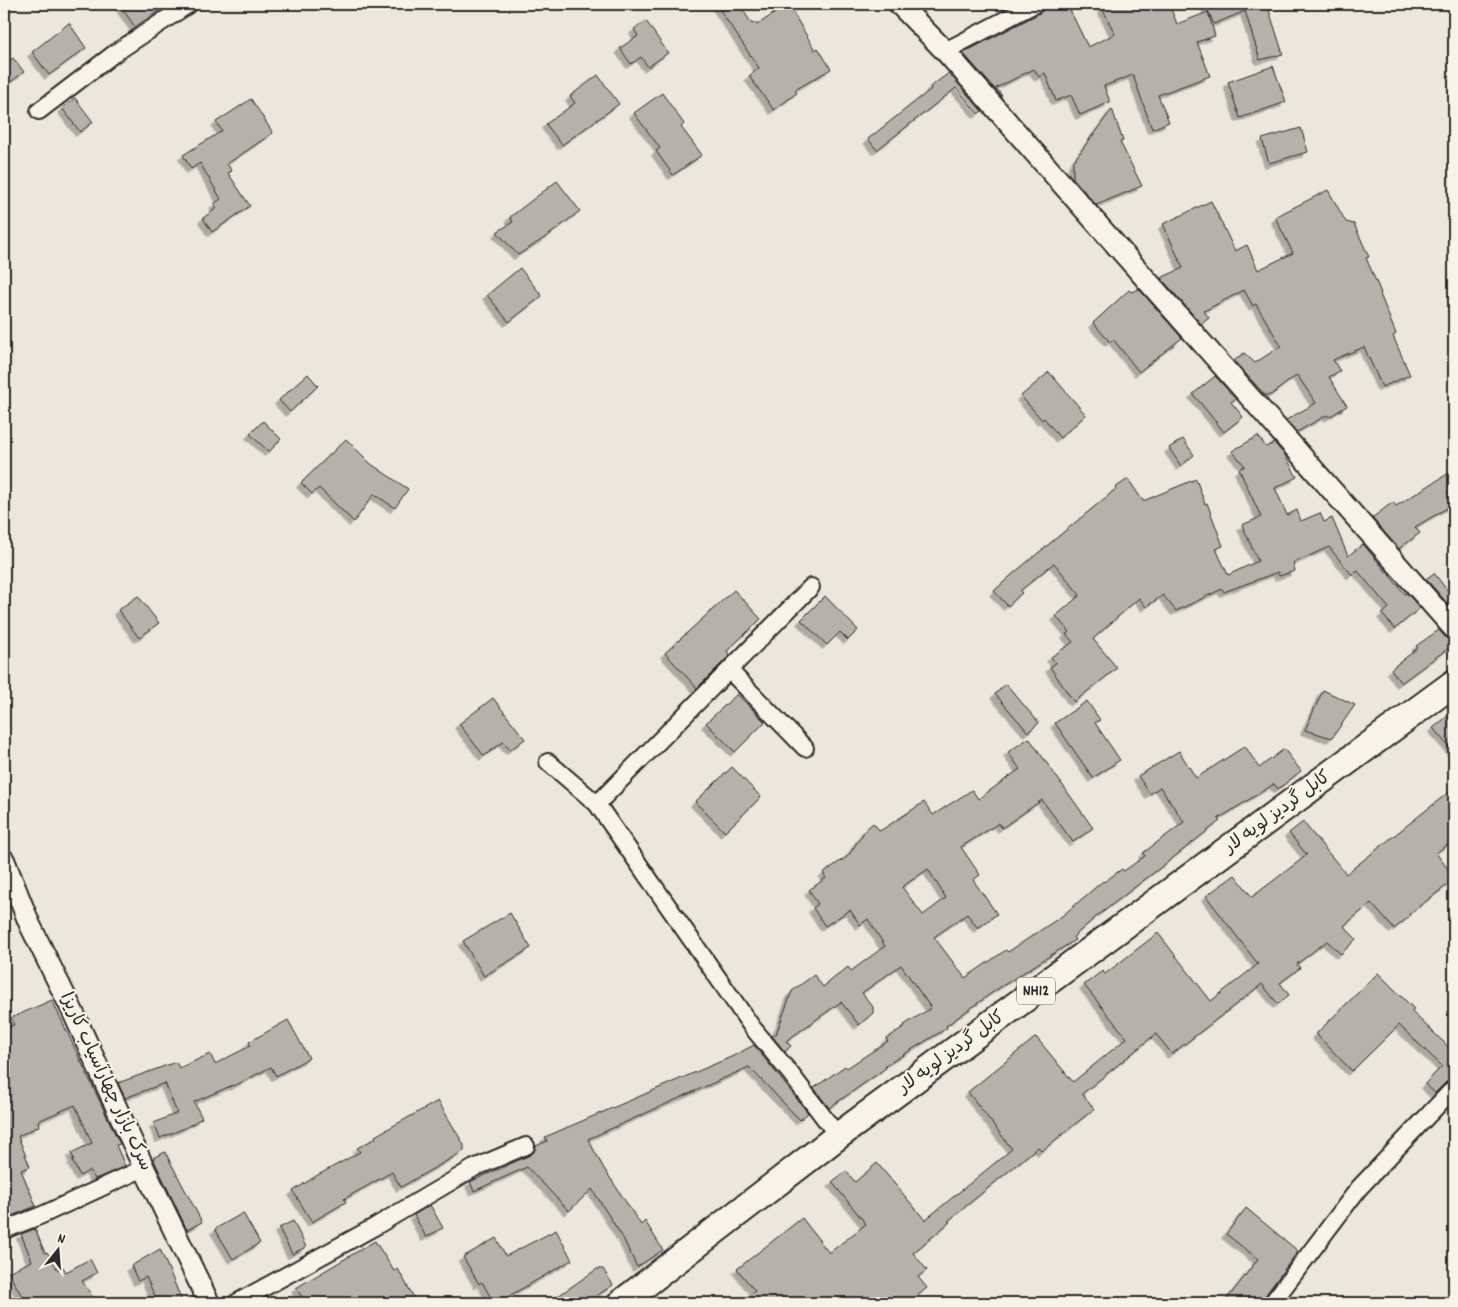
<svg xmlns="http://www.w3.org/2000/svg" width="1458" height="1307" font-family="Dekko,'Playpen Sans Arabic',sans-serif">
<style>
.building{fill:#b5b2ab;stroke:#2b2b2b;fill-rule:evenodd;filter:url(#shadow)}
.lines{fill:none;stroke-linecap:round;stroke-linejoin:round}
.minor-casing{stroke:#2b2b2b;stroke-width:20}
.tertiary-casing{stroke:#2b2b2b;stroke-width:24}
.trunk-casing{stroke:#2b2b2b;stroke-width:30}
.minor{stroke:#f7f3e8;stroke-width:16}
.tertiary{stroke:#f7f3e8;stroke-width:20}
.trunk{stroke:#f7f3e8;stroke-width:26}
.labels{text-anchor:middle;dominant-baseline:central;stroke-width:4.5;stroke-linejoin:round;paint-order:stroke}
.shield{fill:#f7f3e8;stroke:#686764;stroke-width:1}
.shield-label{font-size:16px;font-weight:bold;fill:#2b2b2b}
.street-label{font-size:18px;fill:#2b2b2b;stroke:#f7f3e8}
</style>
<defs>
<filter id="shadow"><feDropShadow dx="-4.5" dy="4.5" stdDeviation="0" flood-color="#0004"/></filter>
</defs>
<rect width="100%" height="100%" fill="#ebe7dd"/>
<filter id="ink" filterUnits="userSpaceOnUse"><feTurbulence type="fractalNoise" baseFrequency=".02" numOctaves="2"/><feDisplacementMap in="SourceGraphic" scale="10" xChannelSelector="R" yChannelSelector="G"/><feConvolveMatrix kernelMatrix="1 2 1 2 8 2 1 2 1" color-interpolation-filters="sRGB"/></filter>
<g filter="url(#ink)">
<!-- building -->
<path class="building" d="M 119,4 L 169,4 L 135,27 Z
M 716,4 L 739,4 L 752,24 L 755,22 L 757,25 L 788,4 L 815,50 L 818,48 L 831,69 L 795,90 L 797,93 L 774,110 L 749,76 L 759,68 Z
M 1045,4 L 1067,4 L 1088,47 L 1115,34 L 1100,4 L 1169,4 L 1177,24 L 1208,12 L 1215,36 L 1197,42 L 1210,76 L 1158,95 L 1169,122 L 1152,129 L 1133,75 L 1104,86 L 1110,102 L 1080,115 L 1071,95 L 1056,101 L 1045,73 L 1039,77 L 1034,69 L 996,88 L 1002,96 L 1001,96 L 963,53 L 1040,13 L 1044,9 Z
M 1205,4 L 1267,4 L 1283,54 L 1260,60 L 1245,11 L 1214,24 Z
M 646,21 L 668,53 L 648,67 L 641,57 L 631,64 L 620,48 L 638,36 L 634,29 Z
M 69,23 L 86,48 L 49,75 L 32,52 Z
M 13,58 L 24,72 L 4,87 L 4,64 Z
M 1273,66 L 1286,102 L 1240,118 L 1228,82 Z
M 949,73 L 982,111 L 978,114 L 956,88 L 877,150 L 868,139 L 931,89 L 930,87 Z
M 598,75 L 619,104 L 562,145 L 546,124 L 575,103 L 570,96 Z
M 662,93 L 684,124 L 681,127 L 702,155 L 673,175 L 656,151 L 660,148 L 634,113 Z
M 75,98 L 93,122 L 80,132 L 62,108 Z
M 251,99 L 273,133 L 227,164 L 232,171 L 228,173 L 250,206 L 212,232 L 203,218 L 217,208 L 214,204 L 221,199 L 200,163 L 191,169 L 183,155 L 222,131 L 216,122 Z
M 1112,109 L 1123,141 L 1120,142 L 1142,186 L 1096,205 L 1073,178 L 1073,162 Z
M 1301,128 L 1308,152 L 1269,163 L 1262,139 Z
M 557,181 L 580,211 L 549,235 L 518,255 L 497,232 L 513,222 L 510,217 Z
M 1328,190 L 1346,222 L 1354,224 L 1369,257 L 1366,258 L 1381,293 L 1380,294 L 1396,334 L 1393,336 L 1410,375 L 1382,387 L 1364,347 L 1333,360 L 1340,371 L 1329,377 L 1347,406 L 1329,417 L 1327,415 L 1297,432 L 1286,420 L 1316,403 L 1297,375 L 1271,395 L 1265,395 L 1234,361 L 1244,353 L 1255,363 L 1281,346 L 1256,304 L 1253,306 L 1244,290 L 1204,311 L 1209,318 L 1201,324 L 1161,278 L 1183,268 L 1163,224 L 1211,201 L 1235,251 L 1247,245 L 1258,270 L 1293,253 L 1275,217 Z
M 520,268 L 542,296 L 509,322 L 487,295 Z
M 1139,289 L 1182,338 L 1139,372 L 1113,339 L 1110,342 L 1093,323 L 1129,290 L 1131,292 Z
M 1049,372 L 1086,415 L 1060,438 L 1044,418 L 1042,420 L 1021,396 Z
M 308,374 L 318,386 L 290,412 L 279,400 Z
M 1215,376 L 1236,399 L 1231,402 L 1243,417 L 1224,432 L 1193,394 Z
M 263,421 L 281,439 L 269,452 L 250,434 Z
M 1258,436 L 1266,447 L 1274,443 L 1285,455 L 1297,477 L 1275,488 L 1287,515 L 1297,510 L 1301,521 L 1320,513 L 1324,522 L 1332,518 L 1348,556 L 1363,544 L 1405,594 L 1407,593 L 1420,608 L 1395,629 L 1382,614 L 1389,608 L 1357,570 L 1352,575 L 1329,547 L 1293,563 L 1295,571 L 1279,576 L 1278,572 L 1224,592 L 1222,589 L 1176,611 L 1163,595 L 1146,607 L 1139,598 L 1093,639 L 1117,668 L 1074,702 L 1050,667 L 1056,663 L 1051,657 L 1073,642 L 1066,634 L 1069,632 L 1056,616 L 1080,595 L 1054,563 L 1020,591 L 1022,593 L 1008,606 L 994,591 L 1015,572 L 1116,489 L 1115,488 L 1128,479 L 1143,501 L 1196,479 L 1205,504 L 1207,503 L 1223,546 L 1216,549 L 1228,575 L 1258,561 L 1242,525 L 1261,517 L 1239,469 L 1245,466 L 1232,451 Z
M 346,439 L 371,464 L 408,489 L 395,508 L 374,494 L 354,522 L 319,488 L 312,494 L 301,483 Z
M 1183,439 L 1194,455 L 1181,466 L 1169,448 Z
M 1454,470 L 1454,488 L 1447,493 L 1454,504 L 1415,527 L 1420,533 L 1399,549 L 1372,518 L 1393,502 L 1396,506 Z
M 1434,573 L 1447,590 L 1454,584 L 1454,611 L 1426,579 Z
M 734,590 L 761,619 L 727,651 L 730,655 L 697,688 L 665,653 Z
M 138,596 L 159,623 L 139,638 L 118,610 Z
M 825,596 L 858,630 L 848,640 L 840,632 L 827,645 L 801,620 Z
M 1439,630 L 1445,637 L 1454,641 L 1454,644 L 1401,683 L 1391,669 L 1418,648 L 1416,646 Z
M 1006,684 L 1039,723 L 1028,732 L 995,694 Z
M 1323,690 L 1355,705 L 1332,738 L 1305,730 Z
M 737,694 L 765,722 L 735,752 L 706,723 Z
M 493,698 L 525,739 L 510,750 L 503,742 L 484,756 L 459,724 Z
M 1087,701 L 1100,720 L 1095,723 L 1120,760 L 1093,778 L 1055,723 Z
M 1454,711 L 1454,753 L 1433,728 Z
M 1029,738 L 1093,828 L 1073,842 L 1042,800 L 1002,828 L 999,823 L 961,847 L 980,875 L 973,880 L 997,914 L 978,928 L 967,914 L 934,937 L 965,978 L 1006,950 L 1008,952 L 1062,916 L 1103,881 L 1104,882 L 1122,869 L 1124,871 L 1145,856 L 1143,853 L 1184,822 L 1160,787 L 1150,794 L 1138,776 L 1179,751 L 1196,778 L 1245,746 L 1259,768 L 1284,749 L 1301,771 L 1278,789 L 1274,784 L 1218,819 L 1220,821 L 1169,861 L 1096,917 L 1073,937 L 1075,940 L 996,990 L 946,1026 L 947,1028 L 885,1066 L 886,1068 L 829,1108 L 814,1088 L 845,1066 L 847,1068 L 888,1041 L 886,1039 L 905,1026 L 904,1025 L 931,1008 L 901,965 L 862,993 L 873,1007 L 873,1013 L 859,1025 L 841,1002 L 786,1041 L 791,1046 L 785,1052 L 772,1036 L 776,1034 L 792,991 L 814,975 L 823,987 L 848,967 L 851,971 L 885,946 L 868,919 L 860,925 L 850,910 L 825,926 L 813,908 L 818,904 L 809,890 L 826,878 L 823,873 L 848,856 L 866,829 L 873,823 L 880,831 L 924,802 L 933,815 L 972,790 L 978,799 L 1020,769 L 1008,752 ZM 928,869 L 946,898 L 923,915 L 902,887 Z
M 732,767 L 761,797 L 725,832 L 695,802 Z
M 1454,788 L 1454,840 L 1436,853 L 1454,877 L 1454,880 L 1409,914 L 1410,916 L 1394,929 L 1371,903 L 1344,926 L 1356,939 L 1341,954 L 1327,941 L 1297,964 L 1300,968 L 1280,983 L 1289,995 L 1278,1004 L 1262,984 L 1172,1054 L 1156,1034 L 1082,1094 L 1094,1109 L 1042,1151 L 1038,1147 L 948,1221 L 950,1222 L 913,1253 L 927,1270 L 918,1277 L 927,1288 L 908,1303 L 740,1303 L 755,1291 L 737,1269 L 802,1218 L 829,1253 L 866,1224 L 832,1182 L 846,1171 L 855,1182 L 877,1163 L 925,1220 L 1012,1149 L 968,1092 L 1036,1037 L 1073,1082 L 1127,1038 L 1084,985 L 1102,971 L 1105,974 L 1158,933 L 1211,1001 L 1258,964 L 1206,896 L 1235,875 L 1252,897 L 1307,855 L 1289,833 L 1303,822 L 1346,874 Z
M 510,913 L 531,948 L 484,976 L 463,941 Z
M 1378,973 L 1414,1009 L 1411,1011 L 1454,1052 L 1454,1078 L 1447,1081 L 1435,1093 L 1425,1084 L 1442,1066 L 1399,1025 L 1352,1071 L 1316,1034 Z
M 52,1000 L 120,1144 L 116,1145 L 125,1166 L 95,1179 L 90,1170 L 80,1176 L 72,1160 L 74,1159 L 71,1153 L 92,1143 L 75,1105 L 38,1121 L 39,1126 L 18,1136 L 30,1167 L 21,1170 L 36,1206 L 4,1219 L 4,1029 L 14,1025 L 11,1018 Z
M 288,1020 L 309,1058 L 276,1076 L 271,1067 L 234,1086 L 233,1085 L 194,1102 L 202,1118 L 185,1128 L 160,1138 L 154,1123 L 177,1113 L 165,1083 L 125,1098 L 118,1083 L 176,1062 L 179,1068 L 210,1054 L 215,1064 L 250,1046 L 249,1042 Z
M 754,1045 L 808,1113 L 800,1120 L 749,1067 L 588,1139 L 603,1167 L 641,1225 L 645,1221 L 663,1250 L 637,1267 L 623,1238 L 592,1189 L 569,1211 L 527,1167 L 474,1191 L 470,1182 L 530,1155 L 534,1152 L 536,1146 L 547,1141 L 545,1137 L 731,1057 Z
M 438,1101 L 464,1145 L 464,1151 L 401,1187 L 392,1172 L 344,1199 L 346,1202 L 312,1222 L 293,1191 L 316,1176 L 360,1152 L 357,1148 L 376,1138 L 375,1136 Z
M 165,1152 L 202,1222 L 187,1230 L 153,1158 Z
M 430,1205 L 443,1228 L 426,1237 L 414,1215 Z
M 1246,1208 L 1298,1251 L 1264,1297 L 1261,1303 L 1224,1303 L 1258,1259 L 1226,1234 Z
M 243,1213 L 260,1243 L 233,1259 L 215,1229 Z
M 293,1221 L 306,1247 L 292,1254 L 279,1228 Z
M 35,1229 L 45,1253 L 47,1252 L 58,1270 L 63,1267 L 66,1272 L 90,1259 L 97,1273 L 82,1281 L 97,1303 L 26,1303 L 8,1272 L 32,1261 L 21,1234 Z
M 556,1230 L 572,1260 L 497,1303 L 494,1303 L 482,1282 L 479,1284 L 463,1257 L 496,1238 L 506,1256 Z
M 375,1241 L 394,1271 L 398,1269 L 417,1303 L 306,1303 L 296,1288 Z
M 160,1249 L 183,1303 L 158,1303 L 146,1277 L 138,1281 L 131,1266 Z
M 597,1269 L 603,1269 L 613,1285 L 586,1303 L 548,1303 Z"/>
<g class="lines">
<defs>
<path id="minor" d="M 945,51 L 1035,4
M 39,111 L 115,53 L 189,4
M 729,670 L 805,748
M 548,762 L 597,804 L 752,1027 L 790,1073 L 838,1136
M 597,804 L 811,587
M 4,1230 L 42,1215 L 144,1168
M 236,1303 L 376,1226 L 474,1168 L 526,1146
M 1272,1303 L 1359,1188 L 1454,1088"/>
<path id="tertiary" d="M 899,4 L 945,51 L 1454,629
M 4,860 L 30,925 L 72,1010 L 144,1168 L 209,1303"/>
<path id="trunk" d="M 621,1303 L 838,1136 L 1454,683"/>
</defs>
<!-- minor casing -->
<use href="#minor" class="minor-casing"/>
<!-- tertiary casing -->
<use href="#tertiary" class="tertiary-casing"/>
<!-- trunk casing -->
<use href="#trunk" class="trunk-casing"/>
<!-- minor -->
<use href="#minor" class="minor"/>
<!-- tertiary -->
<use href="#tertiary" class="tertiary"/>
<!-- trunk -->
<use href="#trunk" class="trunk"/>
</g>
</g>
<g class="labels">
<!-- shield labels -->
<rect class="shield" x="1017" y="977.5" width="38" height="27" rx="4"/>
<g class="shield-label">
<text x="1036" y="991">NH12</text>
</g>
<!-- street labels -->
<g class="street-label">
<text transform="translate(1278 813) rotate(-36)">کابل گردیز لویه لار</text>
<text transform="translate(952 1053) rotate(-36)">کابل گردیز لویه لار</text>
<text transform="translate(105 1082) rotate(65)">سرک بازار چهارآسیاب کاریزا</text>
</g>
</g>
<!-- margin -->
<rect width="1458" height="1307" fill="none" stroke="#f7f3e8" stroke-width="20"/>
<rect x="10" y="10" width="1438" height="1287" fill="none" stroke="#2b2b2b" stroke-width="2" filter="url(#ink)"/>
<!-- north arrow -->
<g transform="translate(58 1250) rotate(17)" stroke="#f7f3e8" stroke-width="4" paint-order="stroke">
<path d="M0-4L9 19L0 12L-9 19Z" fill="#2b2b2b"/>
<text y="-8" font-size="14" font-weight="bold" text-anchor="middle" fill="#2b2b2b">N</text>
</g>
</svg>
